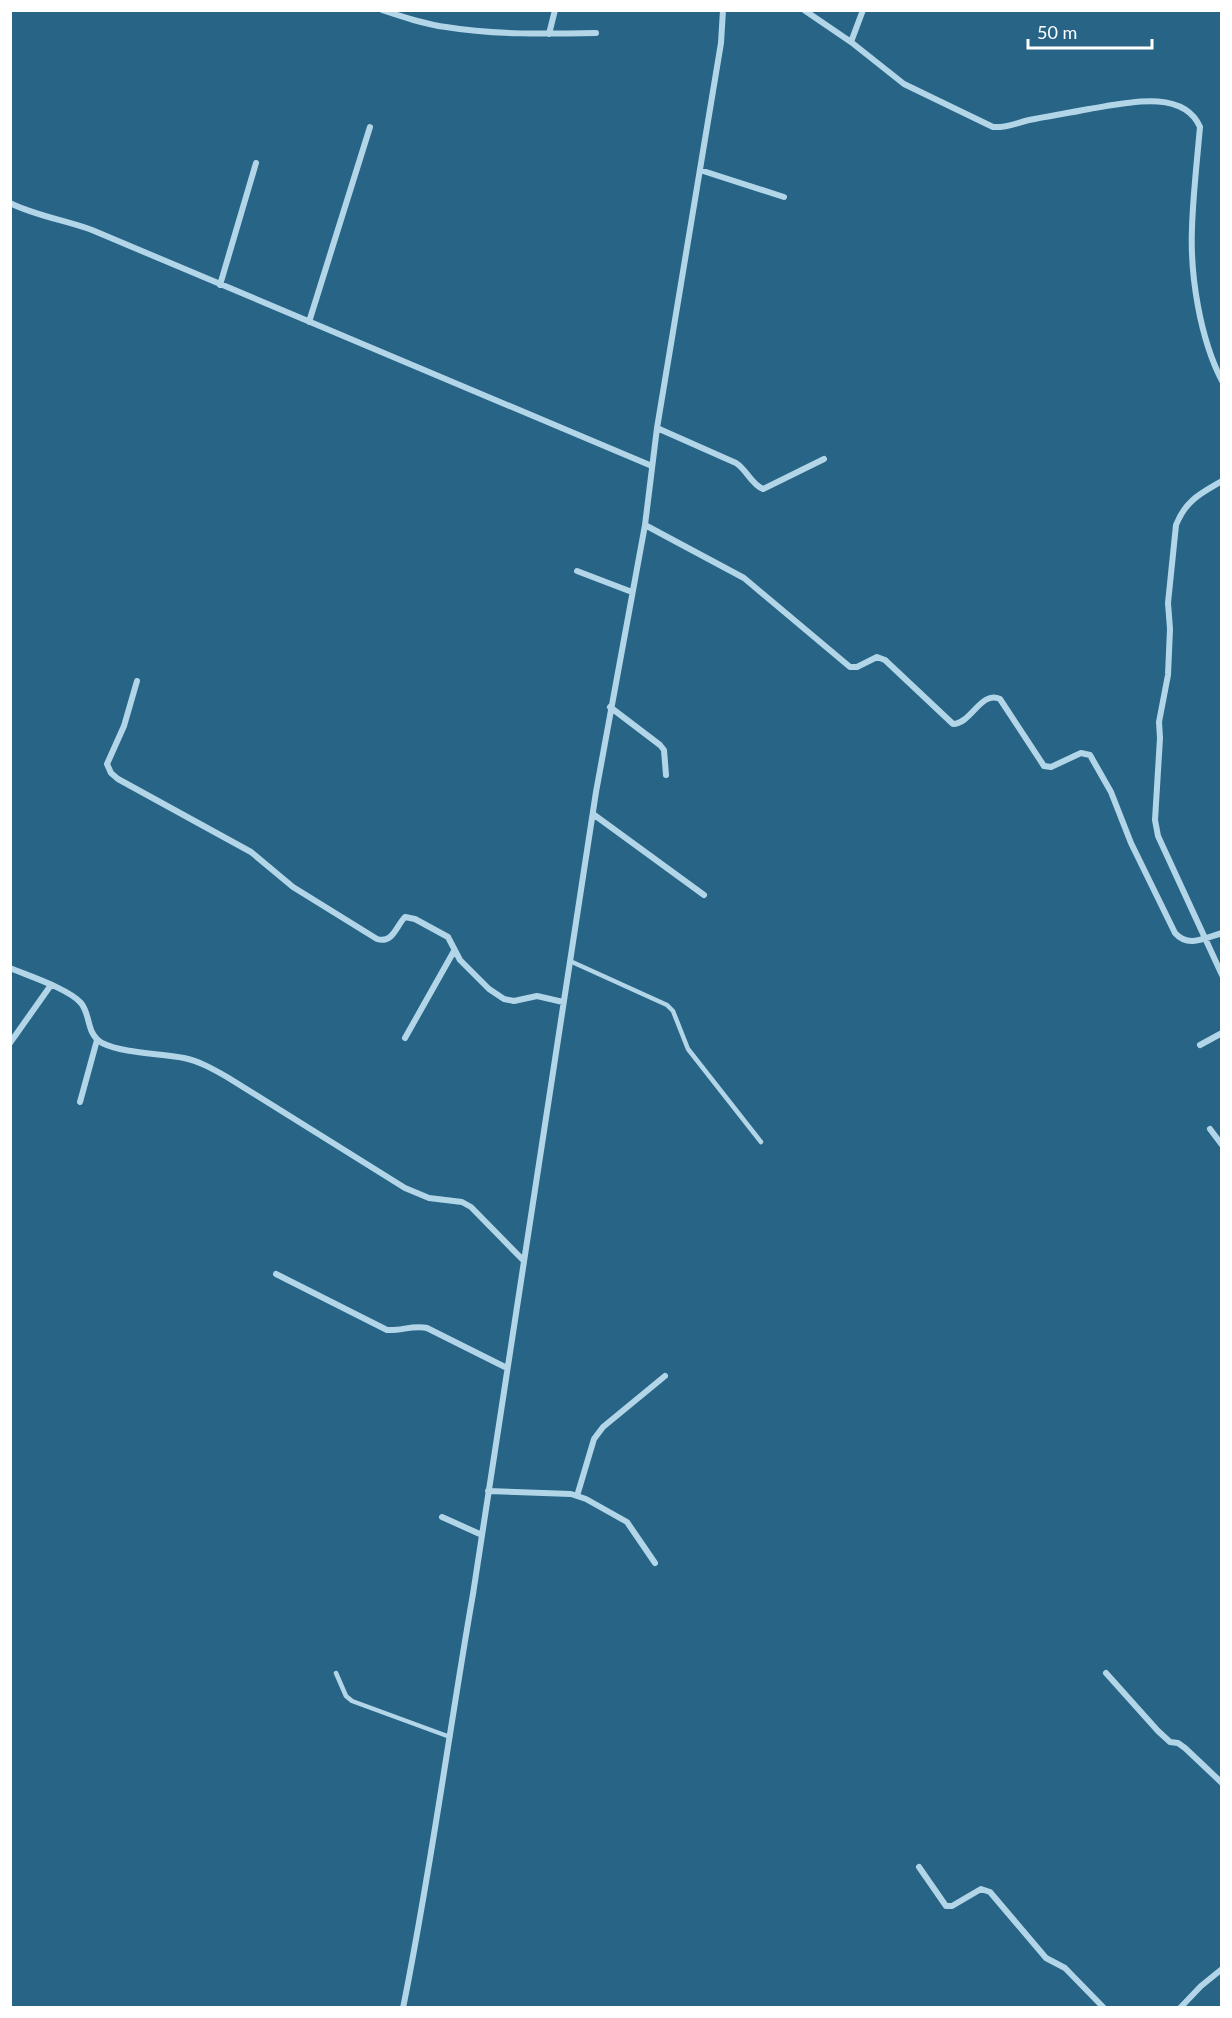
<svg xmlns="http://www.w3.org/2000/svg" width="1232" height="2018" font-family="Lato,sans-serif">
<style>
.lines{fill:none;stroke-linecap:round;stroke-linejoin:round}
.lane{stroke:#b2d6e8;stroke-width:4.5}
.street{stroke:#b2d6e8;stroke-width:6}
</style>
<rect width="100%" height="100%" fill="#276486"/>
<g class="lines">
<!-- lane -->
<path class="lane" d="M 570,961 L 667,1005 L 673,1011 L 688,1049 L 761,1142
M 336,1673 L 346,1696 L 352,1701 L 450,1737"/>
<!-- street -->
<path class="street" d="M 382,10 C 403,17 424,24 446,27 C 493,35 548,34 596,33
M 804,10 L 851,42 L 904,84 L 993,127 C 1007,128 1016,123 1029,120 C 1049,116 1069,113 1089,109 C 1121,104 1183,87 1200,127 C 1197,161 1193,195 1192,228 C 1190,276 1200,338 1222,381
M 549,34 L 555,10
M 851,42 L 863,10
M 700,170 L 784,197
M 10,203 C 36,216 65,220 92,230 L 652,466
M 220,285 L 256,163
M 309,322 L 370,127
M 657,428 L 736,463 C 747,470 751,484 763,489 L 824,459
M 1222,481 C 1200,494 1186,500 1176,525 L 1168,603 L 1170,629 L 1168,675 L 1159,722 L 1160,738 L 1155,820 L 1158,836 L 1222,975
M 645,525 L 744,578 L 850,667 L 857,667 L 877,657 L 885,660 L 953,724 C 971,724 981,690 1000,699 L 1044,766 L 1051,767 L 1081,753 L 1090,755 L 1111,792 L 1131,843 L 1175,933 C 1188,948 1205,938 1222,933
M 577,571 L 632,592
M 137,681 L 124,726 L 107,764 L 111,773 L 118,779 L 251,852 L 293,887 L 377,939 C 393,944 396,926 405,917 L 415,919 L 448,937 L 460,960 L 489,989 L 504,999 L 514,1001 L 537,996 L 563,1002
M 610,707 L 660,745 L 664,750 L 666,775
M 593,814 L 704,895
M 10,968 C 29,976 69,989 81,1003 C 91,1015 86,1034 102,1043 C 125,1054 159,1053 184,1058 C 199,1061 213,1069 227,1077 L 405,1188 L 429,1198 L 462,1202 L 471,1207 L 523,1260
M 405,1038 L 454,951
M 10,1043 L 51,985
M 1200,1045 L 1222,1033
M 80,1102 L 97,1040
M 1210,1129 L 1222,1145
M 276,1274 L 387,1330 C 401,1331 413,1325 427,1328 L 507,1368
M 488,1491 L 571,1494 L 586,1499 L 627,1522 L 655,1563
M 577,1496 L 594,1439 L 603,1427 L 665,1376
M 442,1517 L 482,1535
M 1106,1673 L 1158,1731 L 1170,1742 L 1178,1743 L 1185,1748 L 1222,1783
M 919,1867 L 946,1906 L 952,1906 L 981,1889 L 990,1892 L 1046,1958 L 1065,1968 L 1104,2008
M 403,2008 C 431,1870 449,1731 473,1594 L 596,792 L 645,525 L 657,428 L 721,43 L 723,10
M 1180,2008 L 1201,1986 L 1222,1969"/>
</g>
<!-- border -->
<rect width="1232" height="2018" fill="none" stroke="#ffffff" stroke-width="24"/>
<!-- scale -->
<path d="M1028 39v9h124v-9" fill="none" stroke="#ffffff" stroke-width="3"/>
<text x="1037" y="39" font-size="18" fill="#ffffff" stroke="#276486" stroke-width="4.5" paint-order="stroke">50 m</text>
</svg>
